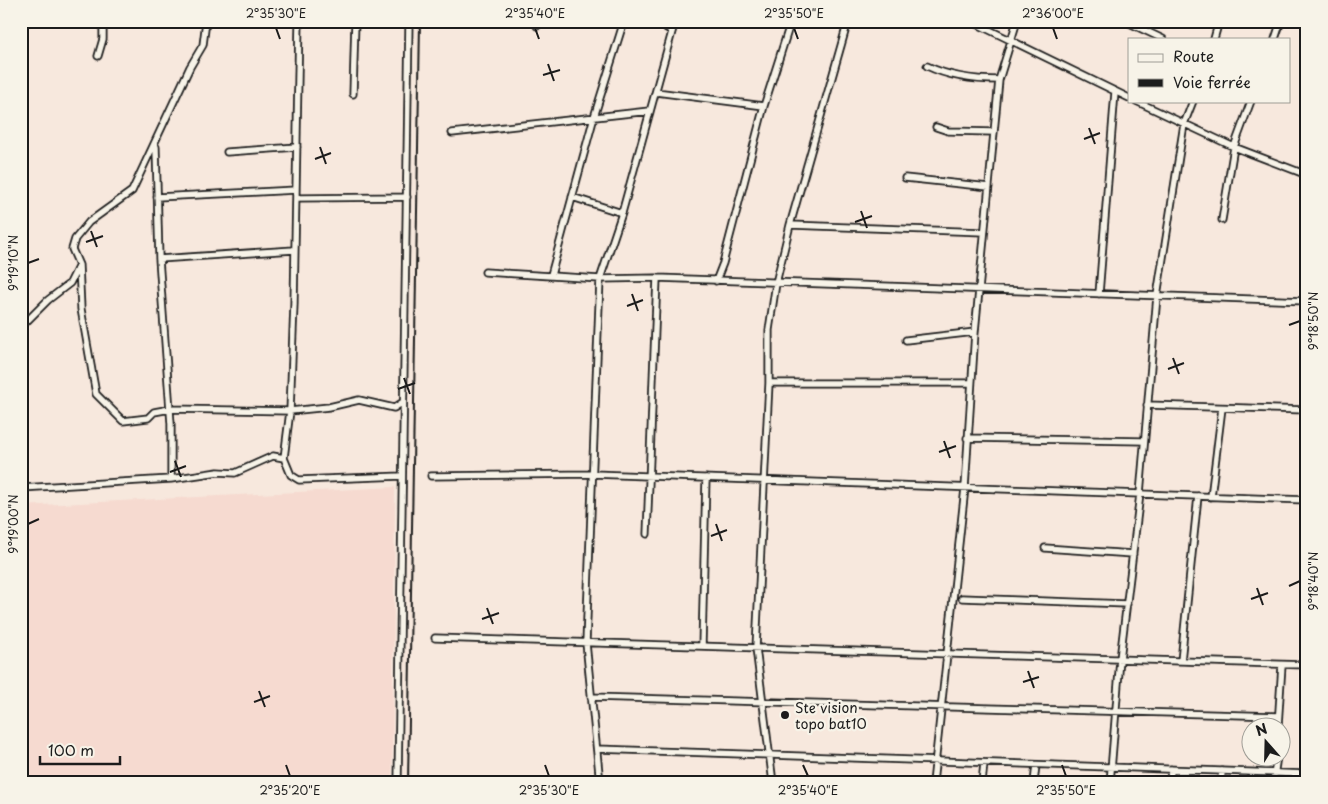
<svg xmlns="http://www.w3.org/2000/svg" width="1328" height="804" font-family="'Playpen Sans',sans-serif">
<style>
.built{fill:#f6dad0}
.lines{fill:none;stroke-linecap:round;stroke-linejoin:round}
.minor-casing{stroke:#1c1c1c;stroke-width:9}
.minor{stroke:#f7f3e8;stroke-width:5.5}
.rail{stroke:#1c1c1c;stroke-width:2}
.ticks{fill:none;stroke:#1c1c1c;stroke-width:2}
.poi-dot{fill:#1c1c1c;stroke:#f7f3e8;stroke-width:2}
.labels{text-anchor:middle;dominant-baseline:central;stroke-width:4.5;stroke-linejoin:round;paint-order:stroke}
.poi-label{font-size:14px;fill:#1c1c1c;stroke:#f7f3e8;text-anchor:start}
.neatline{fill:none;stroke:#1c1c1c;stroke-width:2}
.ticks-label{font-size:12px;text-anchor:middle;fill:#1c1c1c}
</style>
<rect width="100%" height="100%" fill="#f7e8dd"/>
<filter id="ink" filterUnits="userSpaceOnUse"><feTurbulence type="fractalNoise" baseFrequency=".02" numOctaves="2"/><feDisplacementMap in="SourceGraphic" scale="10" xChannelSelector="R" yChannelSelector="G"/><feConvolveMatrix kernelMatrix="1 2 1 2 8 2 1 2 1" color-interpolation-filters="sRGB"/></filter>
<g filter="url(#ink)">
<!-- built -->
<path class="built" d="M 395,487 L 392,783 L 21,783 L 21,506 Z"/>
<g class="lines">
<defs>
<path id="minor" d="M 299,21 L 294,304 L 290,411 L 284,458 L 291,475 L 299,480 L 402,476
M 655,21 L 672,31
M 971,21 L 1129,98
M 1125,21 L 1163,39
M 21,22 L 42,21
M 537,26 L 537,21
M 1144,30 L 1147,21
M 1214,39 L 1219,21
M 1275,39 L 1281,21
M 98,56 L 103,39 L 103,21
M 927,66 C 950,77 974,80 999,80
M 656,92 L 764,106
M 353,94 L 355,21
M 1136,101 L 1234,147 L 1307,175
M 936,127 L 948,131 L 994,132
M 452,133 L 649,111
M 156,147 L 159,259 L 171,424 L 171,479
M 227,152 L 297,147
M 905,178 L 989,187
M 157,197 L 296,190
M 572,197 L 622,213
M 296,198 L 407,197
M 1222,220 L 1234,147 L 1251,101
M 790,225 L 984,232
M 159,259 L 294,250
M 79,265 L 81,309 L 96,394 L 123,421 L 148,418 L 154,412 L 170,409 L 290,411 L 329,407 L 359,400 L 394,408 L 403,402
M 485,272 L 600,279 L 657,278 L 1307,301
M 551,275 L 594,117 L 624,21
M 716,281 L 723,263 L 764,106 L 791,21
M 1099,294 L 1115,92
M 21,327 L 48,300 L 70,283 L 79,265 L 72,249 L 75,239 L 89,222 L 132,191 L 190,67 L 203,45 L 206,21
M 906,340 L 975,332
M 769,383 L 971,383
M 1147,405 L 1307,410
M 967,438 L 1144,441
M 431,476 L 593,474 L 1307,500
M 21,488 L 171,479 L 218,472 L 235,473 L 273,456 L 284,458
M 1211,497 L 1222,408
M 647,534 L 657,278
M 1045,548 L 1133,554
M 962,598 L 1127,604
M 435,638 L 1307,665
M 702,646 L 706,478
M 1181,661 L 1198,496
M 591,697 L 1278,716
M 1278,726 L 1282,665
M 597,749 L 1307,774
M 398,783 L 409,21
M 600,783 L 586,643 L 600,279 L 622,213 L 675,21
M 773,783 L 756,648 L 769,383 L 769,330 L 776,283 L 790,225 L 848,21
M 933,783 L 965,488 L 975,332 L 999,80 L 1017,21
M 982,783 L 984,763
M 1034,783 L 1036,765
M 1110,783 L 1120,659 L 1140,494 L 1157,296 L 1184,124 L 1193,101
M 1170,783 L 1171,769
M 1221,783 L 1222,771
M 1273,783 L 1277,756"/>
</defs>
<!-- minor casing -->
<use href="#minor" class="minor-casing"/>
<!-- minor -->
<use href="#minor" class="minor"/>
<!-- rail -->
<path class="rail" d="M 408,783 L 420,21"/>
</g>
</g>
<!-- ticks -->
<path class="ticks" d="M 276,28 L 280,39M 535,28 L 539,39M 794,28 L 798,39M 1053,28 L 1057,39M 548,64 L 554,81M 543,75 L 560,70M 1089,128 L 1095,144M 1084,139 L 1100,133M 320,147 L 326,164M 315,159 L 331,153M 861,211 L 867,228M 855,222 L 872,216M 91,231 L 97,247M 86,242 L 103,236M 28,263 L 39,259M 632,294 L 638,311M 627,306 L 643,300M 1289,325 L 1300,321M 1173,358 L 1179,374M 1168,369 L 1184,363M 404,378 L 410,394M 398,389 L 415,383M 944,441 L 950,458M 939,452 L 956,446M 175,461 L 181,477M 170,472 L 186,466M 28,524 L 39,519M 716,524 L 722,541M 711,536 L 727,530M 1289,586 L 1300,581M 1257,588 L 1263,605M 1251,599 L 1268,593M 487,608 L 493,624M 482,619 L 499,613M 1028,671 L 1034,688M 1023,682 L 1039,677M 259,691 L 265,707M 254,702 L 270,696M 286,765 L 290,776M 545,765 L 549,776M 803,765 L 808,776M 1062,765 L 1066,776"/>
<!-- markers -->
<circle class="poi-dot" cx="785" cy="715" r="5"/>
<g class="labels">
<!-- poi labels -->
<g class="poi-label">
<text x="795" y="707">Ste vision<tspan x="795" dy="16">topo bat10</tspan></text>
</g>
</g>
<!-- margin -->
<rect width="1328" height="804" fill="none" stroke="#f7f3e8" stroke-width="55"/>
<!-- legend -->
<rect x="1128" y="38" width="162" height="65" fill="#f7f3e8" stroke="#9f9d96"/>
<rect x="1138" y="54" width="25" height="8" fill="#f7f3e8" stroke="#9f9d96"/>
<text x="1173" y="62" font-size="15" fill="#1c1c1c">Route</text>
<rect x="1138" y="79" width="25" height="8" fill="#1c1c1c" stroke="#9f9d96"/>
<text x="1173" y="88" font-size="15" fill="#1c1c1c">Voie ferrée</text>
<!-- north arrow -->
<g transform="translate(1266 742) rotate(340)"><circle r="24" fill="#f7f3e8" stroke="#9f9d96"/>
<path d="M0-4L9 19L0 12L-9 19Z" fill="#1c1c1c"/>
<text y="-8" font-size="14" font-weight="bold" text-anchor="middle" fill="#1c1c1c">N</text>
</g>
<!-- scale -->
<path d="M40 756v8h80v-8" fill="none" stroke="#1c1c1c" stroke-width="2.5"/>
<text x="48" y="756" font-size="15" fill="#1c1c1c" stroke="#f7f3e8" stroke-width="4" paint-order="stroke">100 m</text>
<rect x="28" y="28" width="1272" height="748" class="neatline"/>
<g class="ticks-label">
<text x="276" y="18">2°35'30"E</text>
<text x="535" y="18">2°35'40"E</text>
<text x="794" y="18">2°35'50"E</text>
<text x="1053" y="18">2°36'00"E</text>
<text transform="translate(14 263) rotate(-90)" y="4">9°19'10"N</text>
<text transform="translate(1314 321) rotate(-90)" y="4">9°18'50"N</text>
<text transform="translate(14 524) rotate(-90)" y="4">9°19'00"N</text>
<text transform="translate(1314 581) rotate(-90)" y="4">9°18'40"N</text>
<text x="290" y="795">2°35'20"E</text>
<text x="549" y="795">2°35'30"E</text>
<text x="808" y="795">2°35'40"E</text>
<text x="1066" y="795">2°35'50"E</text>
</g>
</svg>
